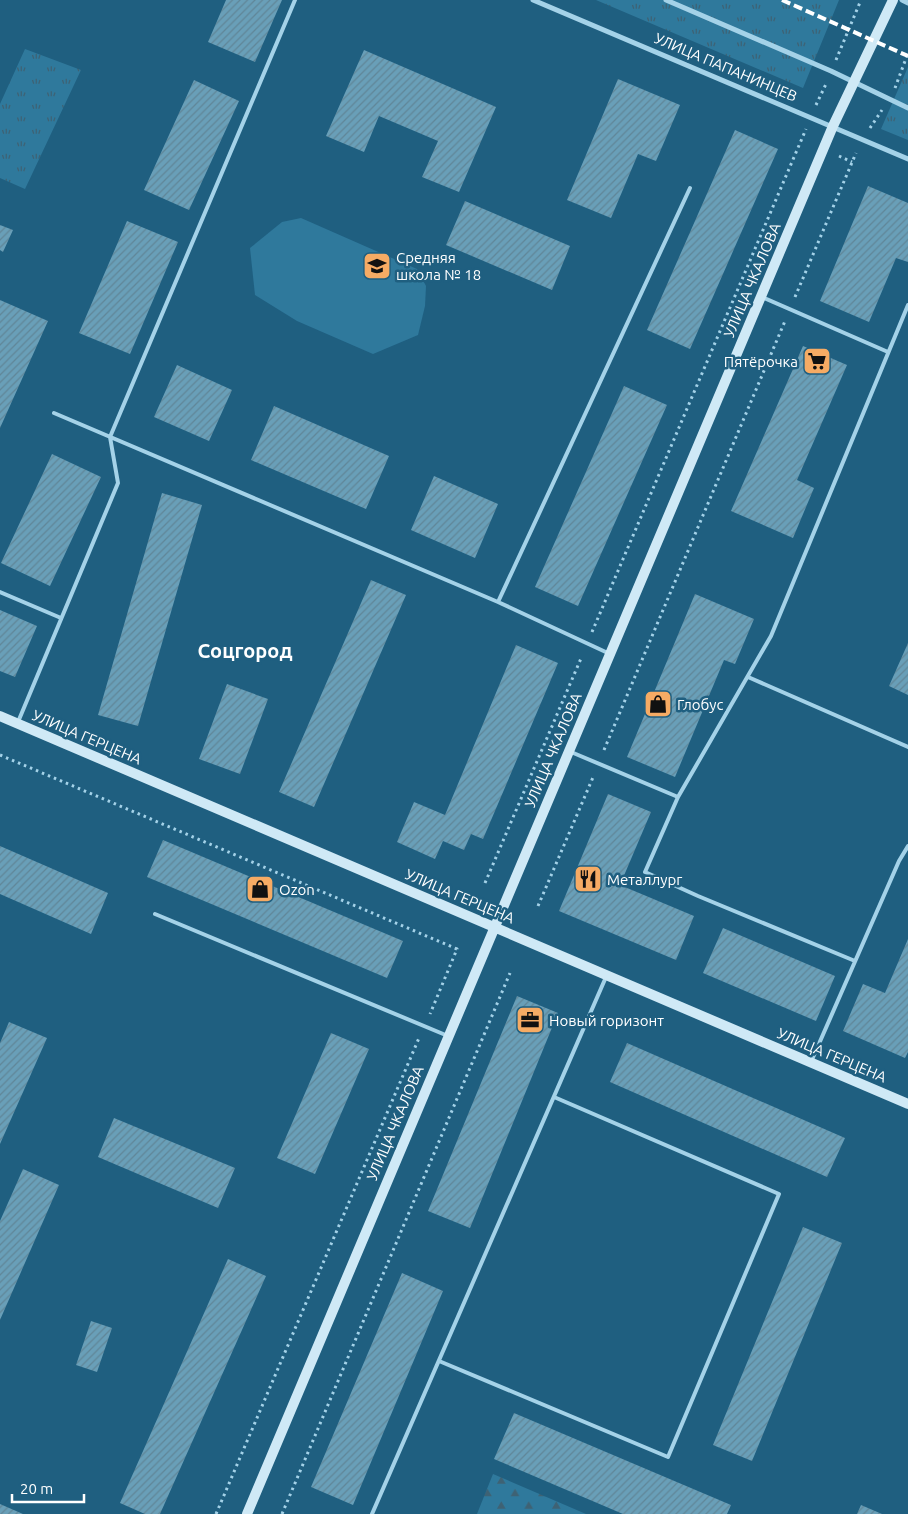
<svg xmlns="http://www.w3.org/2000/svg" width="908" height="1514" font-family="Ubuntu,sans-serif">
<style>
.forest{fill:url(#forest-firs)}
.park{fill:url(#park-tufts)}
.pitch{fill:#2f799c}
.building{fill:url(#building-hatch)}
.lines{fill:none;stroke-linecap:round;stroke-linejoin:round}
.path{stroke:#a4d2e8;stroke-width:3;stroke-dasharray:2.5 4;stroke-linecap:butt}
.lane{stroke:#a4d2e8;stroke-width:4}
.street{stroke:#a4d2e8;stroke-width:5}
.secondary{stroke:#cfe9f6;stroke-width:10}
.rail{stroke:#fff;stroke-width:4;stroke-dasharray:9 4;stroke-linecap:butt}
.labels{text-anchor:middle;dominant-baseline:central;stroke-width:5;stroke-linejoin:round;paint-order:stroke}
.street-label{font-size:15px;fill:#fff;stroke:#1f5f80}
.poi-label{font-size:15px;fill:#fff;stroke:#1f5f80;text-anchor:start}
.district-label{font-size:20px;font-weight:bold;fill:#fff;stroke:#1f5f80}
</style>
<defs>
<pattern id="forest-firs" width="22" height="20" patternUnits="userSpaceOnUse" patternTransform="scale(1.25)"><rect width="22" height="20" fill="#2f799c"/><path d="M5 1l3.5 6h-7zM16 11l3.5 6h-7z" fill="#3e6274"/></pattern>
<pattern id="park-tufts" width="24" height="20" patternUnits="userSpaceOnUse" patternTransform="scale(1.25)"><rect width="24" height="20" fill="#2f799c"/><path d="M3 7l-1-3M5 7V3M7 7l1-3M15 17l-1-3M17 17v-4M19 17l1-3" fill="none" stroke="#3e6274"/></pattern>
<pattern id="building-hatch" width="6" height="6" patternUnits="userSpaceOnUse" patternTransform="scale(1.25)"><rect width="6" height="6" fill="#699fb8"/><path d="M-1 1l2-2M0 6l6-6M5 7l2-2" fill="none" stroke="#608698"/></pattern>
</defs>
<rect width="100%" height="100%" fill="#1f5f80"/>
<!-- forest -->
<path class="forest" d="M 493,1474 L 586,1514 L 477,1514 Z"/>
<!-- park -->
<path class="park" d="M 596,0 L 839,0 L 803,88 Z
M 25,49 L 81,70 L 25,189 L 0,178 L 0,104 Z
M 908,67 L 908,140 L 881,129 Z"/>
<!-- pitch -->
<path class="pitch" d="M 301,218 L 417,269 L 426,286 L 425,306 L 418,335 L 373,354 L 297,321 L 255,295 L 250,248 L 282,222 Z"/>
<!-- building -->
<path class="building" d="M 226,0 L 282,0 L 255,62 L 208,42 Z
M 364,50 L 496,107 L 459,192 L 422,177 L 438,141 L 379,116 L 364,152 L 326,136 Z
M 618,79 L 680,105 L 656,161 L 638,154 L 611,218 L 567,200 Z
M 194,80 L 239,101 L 189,210 L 144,190 Z
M 735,130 L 778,149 L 690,349 L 647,330 Z
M 868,186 L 908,203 L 908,262 L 896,258 L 869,322 L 820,301 Z
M 465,201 L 570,246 L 552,290 L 446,245 Z
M 127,221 L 178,242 L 130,354 L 79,333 Z
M 0,225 L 13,230 L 3,252 L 0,250 Z
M 0,300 L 48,321 L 0,428 Z
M 803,346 L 847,365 L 797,480 L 814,488 L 793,538 L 731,511 Z
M 177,365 L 232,390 L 209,441 L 154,417 Z
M 624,386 L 667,405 L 578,606 L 535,587 Z
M 274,406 L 389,456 L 366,509 L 251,460 Z
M 52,454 L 101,477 L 50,586 L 1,563 Z
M 434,476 L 498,504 L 475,558 L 411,530 Z
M 162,493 L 202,505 L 138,726 L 98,715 Z
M 371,580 L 406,595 L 314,807 L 279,792 Z
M 695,594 L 754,619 L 735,664 L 724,660 L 675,777 L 627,757 Z
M 0,610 L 37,626 L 15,677 L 0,671 Z
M 908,643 L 908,695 L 889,686 Z
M 516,645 L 558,663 L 483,839 L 471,834 L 464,850 L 443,841 L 435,859 L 397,842 L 414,802 L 445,815 Z
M 227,684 L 268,699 L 240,774 L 199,759 Z
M 608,794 L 651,812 L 620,885 L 694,916 L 676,960 L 559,911 Z
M 163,840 L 403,941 L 387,978 L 147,877 Z
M 0,846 L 108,893 L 91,934 L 0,894 Z
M 723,928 L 835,976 L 816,1021 L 703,973 Z
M 908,939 L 908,1052 L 905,1058 L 843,1031 L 863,984 L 885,993 Z
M 517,996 L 558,1013 L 470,1228 L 428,1211 Z
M 9,1022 L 47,1038 L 0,1144 L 0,1043 Z
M 331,1033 L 369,1049 L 315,1174 L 277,1158 Z
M 627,1043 L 845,1138 L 827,1177 L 610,1082 Z
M 114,1118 L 235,1168 L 218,1208 L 98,1157 Z
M 23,1169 L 59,1185 L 0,1320 L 0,1221 Z
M 803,1227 L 842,1243 L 752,1461 L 713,1445 Z
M 228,1259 L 266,1276 L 160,1514 L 145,1514 L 120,1503 Z
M 402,1273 L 443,1291 L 353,1505 L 311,1487 Z
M 91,1321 L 112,1328 L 97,1372 L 76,1365 Z
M 514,1413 L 731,1505 L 727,1514 L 623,1514 L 494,1459 Z
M 0,1504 L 23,1514 L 0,1514 Z
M 861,1505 L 882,1514 L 857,1514 Z"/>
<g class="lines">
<!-- path -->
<path class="path" d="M 836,60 L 861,0
M 895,88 L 908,53
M 816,105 L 826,84
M 870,128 L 882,110
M 839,156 L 852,162
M 795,297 L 856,153
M 592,632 L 806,129
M 604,750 L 785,321
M 0,755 L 457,949 L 430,1014
M 485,883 L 582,656
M 538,906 L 594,775
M 216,1514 L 419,1038
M 282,1514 L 510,973"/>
<!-- lane -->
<path class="lane" d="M 762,297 L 888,352
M 54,413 L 498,602
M 0,592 L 61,618
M 610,654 L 498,602 L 690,188
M 748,677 L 908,747
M 18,722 L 118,483 L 110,437 L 295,0
M 571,752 L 678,797
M 155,914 L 448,1036
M 855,961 L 698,896 L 645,872 L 678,797 L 771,636 L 908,305
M 811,1062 L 899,861 L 908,846
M 439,1361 L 668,1457 L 779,1194 L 554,1097
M 372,1514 L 606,977"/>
<!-- street -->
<path class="street" d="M 533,0 L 908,159
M 666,0 L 831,71 L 908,108
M 902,0 L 908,3"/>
<!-- secondary -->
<path class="secondary" d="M 0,716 L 908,1104
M 247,1514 L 833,126 L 893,0"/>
<!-- rail -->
<path class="rail" d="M 782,0 L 908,56"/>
</g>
<!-- icons -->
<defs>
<symbol id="school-square" viewBox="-11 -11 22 22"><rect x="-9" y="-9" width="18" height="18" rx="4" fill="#f6ab64" stroke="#1f5f80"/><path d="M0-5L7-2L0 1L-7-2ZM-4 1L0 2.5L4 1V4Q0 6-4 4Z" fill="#111"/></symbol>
<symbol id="supermarket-square" viewBox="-11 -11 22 22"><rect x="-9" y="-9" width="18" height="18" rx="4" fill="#f6ab64" stroke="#1f5f80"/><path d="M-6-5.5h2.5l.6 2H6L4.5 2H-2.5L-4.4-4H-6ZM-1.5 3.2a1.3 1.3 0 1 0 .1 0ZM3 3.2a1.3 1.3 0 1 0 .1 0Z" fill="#111"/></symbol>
<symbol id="shop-square" viewBox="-11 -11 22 22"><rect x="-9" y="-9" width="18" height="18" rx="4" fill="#f6ab64" stroke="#1f5f80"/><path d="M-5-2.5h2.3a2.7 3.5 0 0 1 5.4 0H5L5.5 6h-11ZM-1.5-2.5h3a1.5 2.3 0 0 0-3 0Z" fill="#111"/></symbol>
<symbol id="restaurant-square" viewBox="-11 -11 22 22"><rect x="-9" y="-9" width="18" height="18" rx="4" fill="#f6ab64" stroke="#1f5f80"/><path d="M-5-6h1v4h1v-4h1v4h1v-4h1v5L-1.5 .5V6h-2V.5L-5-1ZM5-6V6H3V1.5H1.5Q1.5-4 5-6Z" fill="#111"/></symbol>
<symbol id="office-square" viewBox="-11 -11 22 22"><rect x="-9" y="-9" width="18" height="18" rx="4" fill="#f6ab64" stroke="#1f5f80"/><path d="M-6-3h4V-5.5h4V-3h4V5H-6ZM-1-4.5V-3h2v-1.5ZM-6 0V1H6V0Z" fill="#111"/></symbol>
</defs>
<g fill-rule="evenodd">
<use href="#school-square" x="361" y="250" width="32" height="32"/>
<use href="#supermarket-square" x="801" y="345" width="32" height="32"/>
<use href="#shop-square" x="642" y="688" width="32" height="32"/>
<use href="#restaurant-square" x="572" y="863" width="32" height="32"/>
<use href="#shop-square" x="244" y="873" width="32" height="32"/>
<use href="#office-square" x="514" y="1004" width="32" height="32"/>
</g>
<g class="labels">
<!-- street labels -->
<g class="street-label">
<text transform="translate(726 67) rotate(23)">УЛИЦА ПАПАНИНЦЕВ</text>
<text transform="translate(752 280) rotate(-67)">УЛИЦА ЧКАЛОВА</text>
<text transform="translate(87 737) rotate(23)">УЛИЦА ГЕРЦЕНА</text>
<text transform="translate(553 750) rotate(-67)">УЛИЦА ЧКАЛОВА</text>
<text transform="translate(460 896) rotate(23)">УЛИЦА ГЕРЦЕНА</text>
<text transform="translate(832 1055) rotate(23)">УЛИЦА ГЕРЦЕНА</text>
<text transform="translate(395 1123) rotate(-67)">УЛИЦА ЧКАЛОВА</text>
</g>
<!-- poi labels -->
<g class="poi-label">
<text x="396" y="257">Средняя<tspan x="396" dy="17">школа № 18</tspan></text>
<text x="798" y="361" text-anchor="end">Пятёрочка</text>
<text x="677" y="704">Глобус</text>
<text x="607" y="879">Металлург</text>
<text x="279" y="889">Ozon</text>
<text x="549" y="1020">Новый горизонт</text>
</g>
<!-- district labels -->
<g class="district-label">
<text x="245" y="650">Соцгород</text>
</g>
</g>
<!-- scale -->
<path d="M12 1494v8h72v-8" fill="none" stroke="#ffffff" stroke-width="2.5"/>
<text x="20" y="1494" font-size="15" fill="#ffffff" stroke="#1f5f80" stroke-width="4" paint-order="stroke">20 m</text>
</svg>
